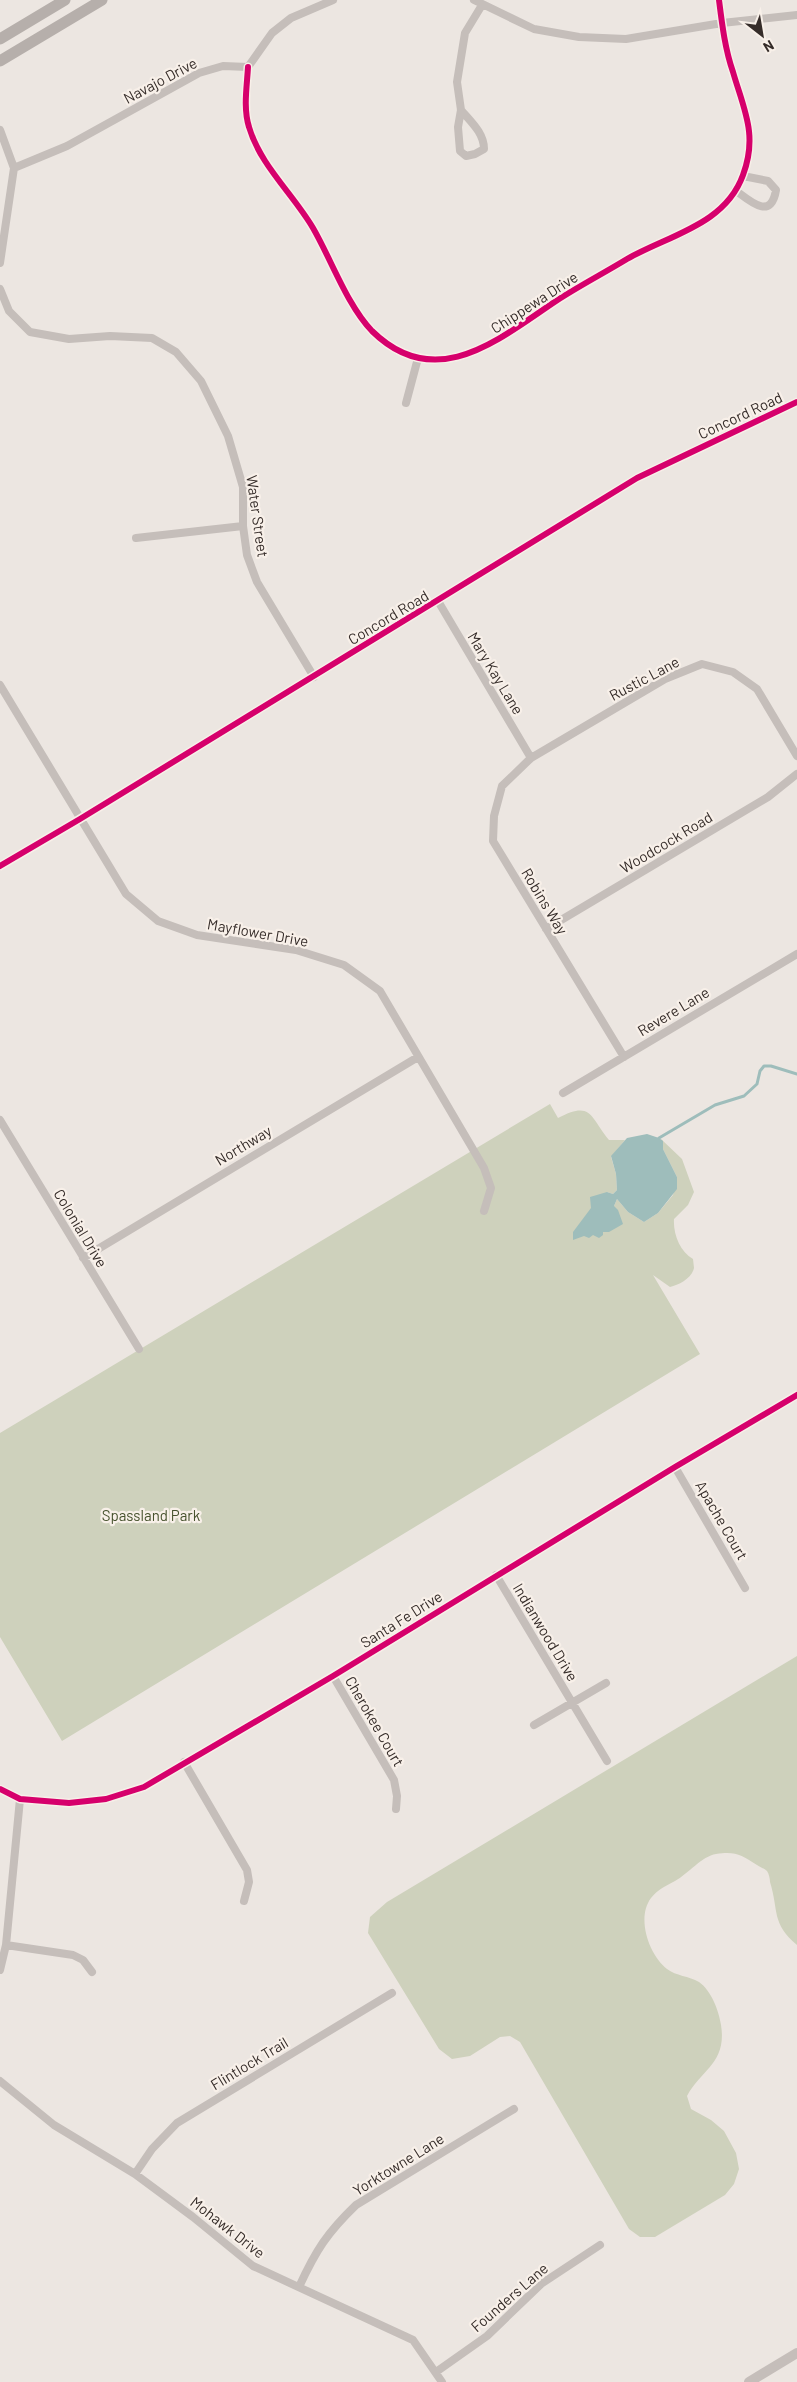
<svg xmlns="http://www.w3.org/2000/svg" width="797" height="2382" font-family="Barlow,sans-serif">
<style>
.green{fill:#ced1bc}
.water{fill:#9ebdbb}
.lines{fill:none;stroke-linecap:round;stroke-linejoin:round}
.stream{stroke:#9ebdbb;stroke-width:3}
.minor{stroke:#c5beba;stroke-width:8}
.tertiary{stroke:#c5beba;stroke-width:10}
.secondary{stroke:#b6afab;stroke-width:11}
.cycleway-casing{stroke:#f8f0e9;stroke-width:9}
.cycleway{stroke:#d6006c;stroke-width:6}
.labels{text-anchor:middle;dominant-baseline:central;stroke-width:4.5;stroke-linejoin:round;paint-order:stroke}
.street-label{font-size:15px;fill:#352c29;stroke:#f8f0e9}
.park-label{font-size:15px;fill:#47522e;stroke:#f8f0e9}
</style>
<rect width="100%" height="100%" fill="#ece6e1"/>
<!-- green -->
<path class="green" d="M 550,1104 L 558,1118 C 592,1100 590,1117 609,1140 L 625,1140 L 611,1157 L 616,1174 L 617,1190 L 613,1194 L 607,1192 L 623,1223 L 614,1206 L 617,1199 L 628,1212 L 644,1222 L 658,1213 L 673,1195 L 677,1177 L 663,1149 L 661,1139 L 682,1159 L 694,1192 L 688,1205 L 674,1219 C 673,1234 680,1252 693,1259 L 694,1268 C 692,1278 679,1285 670,1287 L 653,1275 L 700,1354 L 62,1741 L 0,1637 L 0,1433 Z
M 797,1656 L 797,1945 C 771,1923 779,1911 770,1882 C 770,1879 769,1874 767,1871 C 765,1869 760,1867 757,1865 C 741,1855 736,1851 716,1854 C 702,1856 688,1874 675,1881 C 666,1886 658,1889 651,1898 C 636,1918 649,1955 667,1969 C 676,1976 689,1976 699,1982 C 711,1990 719,2011 721,2025 C 727,2063 702,2069 687,2096 L 691,2109 L 711,2120 L 724,2131 L 736,2153 L 739,2169 L 734,2184 L 725,2195 L 655,2237 L 640,2237 L 629,2229 L 520,2042 L 510,2036 L 500,2037 L 470,2056 L 452,2059 L 439,2049 L 368,1933 L 370,1917 L 387,1902 Z"/>
<!-- water -->
<path class="water" d="M 647,1134 L 659,1138 L 663,1141 L 663,1149 L 677,1177 L 677,1189 L 658,1213 L 644,1222 L 628,1212 L 617,1199 L 614,1206 L 618,1210 L 623,1224 L 609,1232 L 603,1232 L 603,1235 L 599,1238 L 593,1235 L 589,1238 L 584,1236 L 573,1240 L 573,1232 L 591,1208 L 590,1197 L 607,1192 L 613,1194 L 617,1190 L 616,1174 L 611,1156 L 627,1138 Z"/>
<g class="lines">
<!-- stream -->
<path class="stream" d="M 659,1138 L 715,1105 L 744,1096 L 757,1084 L 760,1071 L 764,1066 L 771,1066 L 797,1074"/>
<!-- minor -->
<path class="minor" d="M 474,0 L 534,29 L 579,37 L 626,39 L 722,23 L 797,15
M 248,67 C 247,86 243,108 249,127 C 260,165 293,194 313,228 C 331,259 347,305 372,331 C 436,394 499,339 556,301 C 579,286 604,273 627,259 C 669,235 725,225 743,175 C 758,135 744,110 733,72 C 725,49 722,24 719,0
M 248,67 L 272,33 L 291,18 L 333,0
M 461,110 C 471,122 484,133 484,149 L 475,154 L 466,156 L 460,151 L 458,127 L 461,110 L 457,82 L 465,33 L 482,5
M 0,130 L 14,168 L 0,263
M 14,168 L 67,146 L 199,73 L 223,66 L 248,67
M 735,190 C 750,201 771,221 776,190 L 768,181 L 743,176
M 0,289 L 9,311 L 30,332 L 69,339 L 110,336 L 152,338 L 176,352 L 201,381 L 228,436 L 243,487 L 243,526 L 247,555 L 257,582 L 314,677
M 406,403 L 418,358
M 136,538 L 243,526
M 438,601 L 531,758
M 0,685 L 126,894 L 158,921 L 197,935 L 296,950 L 344,965 L 380,991 L 484,1168 L 491,1188 L 484,1211
M 0,866 L 80,819 L 637,478 L 797,402
M 546,929 L 768,797 L 797,774
M 624,1057 L 493,841 L 494,816 L 502,786 L 531,758 L 665,679 L 702,664 L 733,672 L 757,689 L 797,756
M 563,1093 L 797,954
M 0,1120 L 139,1349
M 83,1258 L 418,1057
M 675,1467 L 745,1588
M 496,1575 L 607,1761
M 333,1676 L 394,1780 L 397,1796 L 396,1809
M 534,1725 L 606,1683
M 184,1762 L 247,1870 L 249,1882 L 244,1901
M 0,1789 L 20,1799 L 69,1803 L 106,1799 L 144,1787 L 333,1676 L 675,1467 L 797,1395
M 6,1945 L 73,1955 L 83,1960 L 92,1972
M 0,1970 L 6,1945 L 20,1799
M 0,2081 L 54,2125 L 135,2174 L 193,2217 L 253,2266 L 413,2340 L 442,2382
M 135,2174 L 152,2149 L 177,2123 L 392,1993
M 299,2287 C 316,2250 327,2233 356,2205 L 514,2109
M 436,2372 L 487,2336 L 541,2284 L 600,2245"/>
<!-- tertiary -->
<path class="tertiary" d="M 749,2382 L 797,2353"/>
<!-- secondary -->
<path class="secondary" d="M 0,39 L 65,0
M 0,61 L 102,0"/>
<defs>
<path id="cycleway" d="M 248,67 C 247,86 243,108 249,127 C 260,165 293,194 313,228 C 331,259 347,305 372,331 C 436,394 499,339 556,301 C 579,286 604,273 627,259 C 669,235 725,225 743,175 C 758,135 744,110 733,72 C 725,49 722,24 719,0
M 0,866 L 80,819 L 637,478 L 797,402
M 0,1789 L 20,1799 L 69,1803 L 106,1799 L 144,1787 L 333,1676 L 675,1467 L 797,1395"/>
</defs>
<!-- cycleway casing -->
<use href="#cycleway" class="cycleway-casing"/>
<!-- cycleway -->
<use href="#cycleway" class="cycleway"/>
</g>
<g class="labels">
<!-- street labels -->
<g class="street-label">
<text transform="translate(160 80) rotate(-28)">Navajo Drive</text>
<text transform="translate(534 302) rotate(-33)">Chippewa Drive</text>
<text transform="translate(740 415) rotate(-25)">Concord Road</text>
<text transform="translate(258 516) rotate(82)">Water Street</text>
<text transform="translate(388 617) rotate(-31)">Concord Road</text>
<text transform="translate(496 673) rotate(59)">Mary Kay Lane</text>
<text transform="translate(644 678) rotate(-28)">Rustic Lane</text>
<text transform="translate(666 842) rotate(-31)">Woodcock Road</text>
<text transform="translate(545 901) rotate(59)">Robins Way</text>
<text transform="translate(258 932) rotate(10)">Mayflower Drive</text>
<text transform="translate(673 1011) rotate(-31)">Revere Lane</text>
<text transform="translate(243 1145) rotate(-31)">Northway</text>
<text transform="translate(81 1228) rotate(59)">Colonial Drive</text>
<text transform="translate(722 1520) rotate(60)">Apache Court</text>
<text transform="translate(401 1619) rotate(-32)">Santa Fe Drive</text>
<text transform="translate(546 1632) rotate(59)">Indianwood Drive</text>
<text transform="translate(375 1721) rotate(60)">Cherokee Court</text>
<text transform="translate(249 2063) rotate(-31)">Flintlock Trail</text>
<text transform="translate(398 2164) rotate(-32)">Yorktowne Lane</text>
<text transform="translate(228 2227) rotate(38)">Mohawk Drive</text>
<text transform="translate(509 2297) rotate(-41)">Founders Lane</text>
</g>
<!-- park labels -->
<g class="park-label">
<text x="151" y="1515">Spassland Park</text>
</g>
</g>
<!-- north arrow -->
<g transform="translate(762 35) rotate(149)" stroke="#f8f0e9" stroke-width="4" paint-order="stroke">
<path d="M0-4L9 19L0 12L-9 19Z" fill="#352c29"/>
<text y="-8" font-size="14" font-weight="bold" text-anchor="middle" fill="#352c29">N</text>
</g>
</svg>
